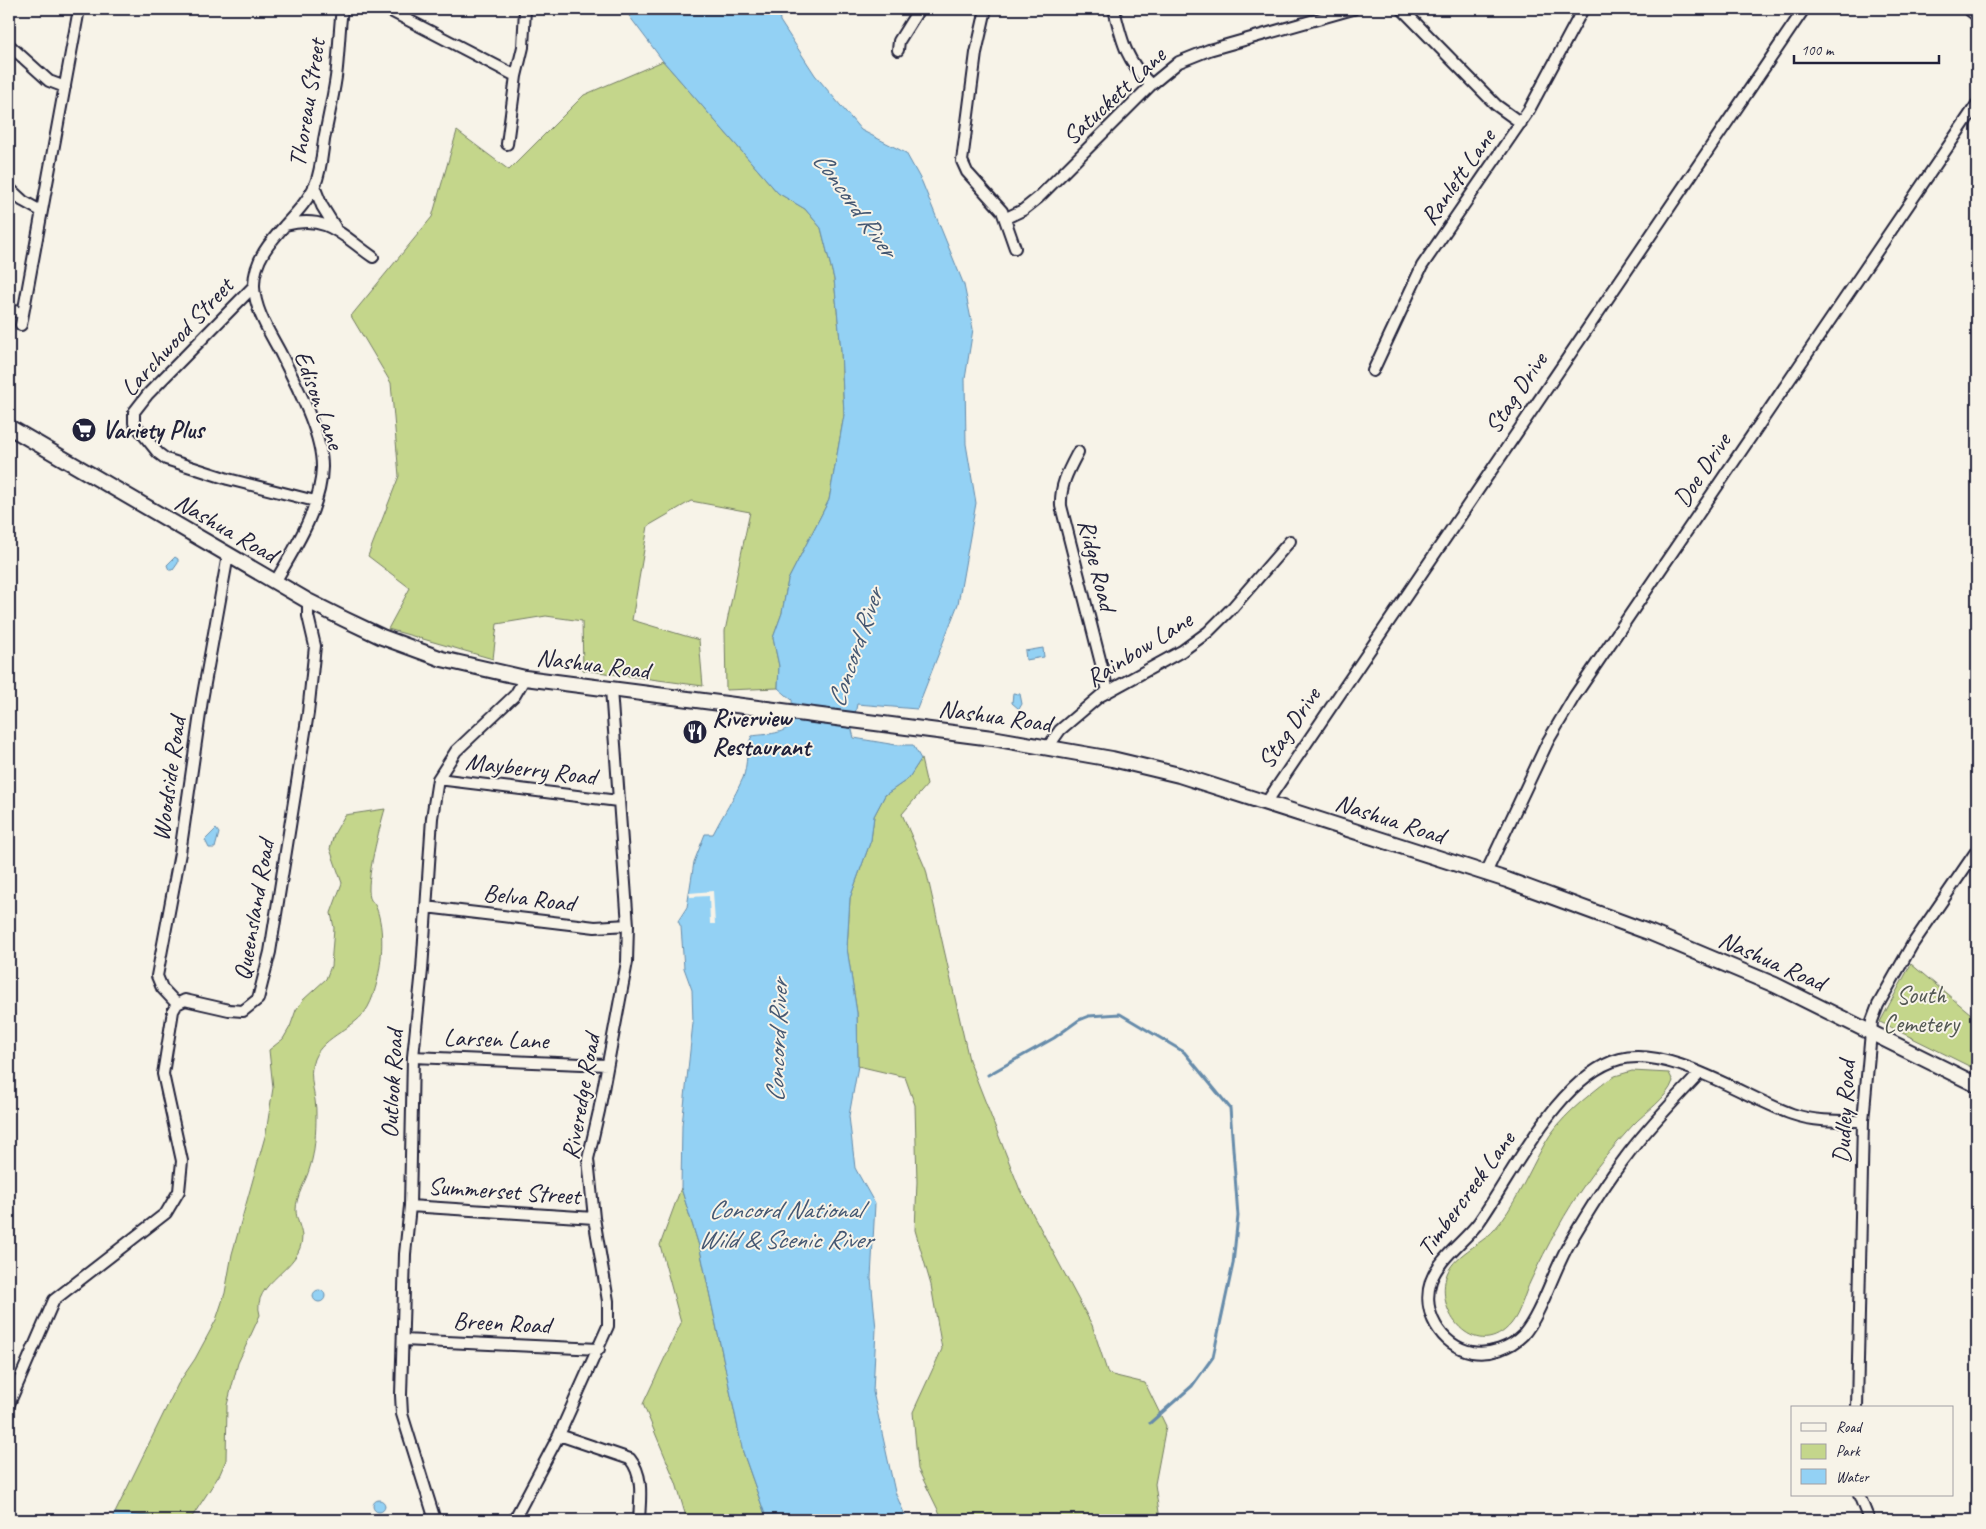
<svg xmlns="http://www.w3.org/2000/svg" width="1986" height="1529" font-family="Caveat,sans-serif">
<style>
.green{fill:#c4d68b;stroke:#737c63}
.water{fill:#93d1f4;stroke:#668baa}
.pier{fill:#f7f3e8}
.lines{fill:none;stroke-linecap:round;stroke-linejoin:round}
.stream{stroke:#668baa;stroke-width:3}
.minor-casing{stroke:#22223b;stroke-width:14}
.major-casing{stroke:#22223b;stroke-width:18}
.minor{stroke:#f7f3e8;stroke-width:10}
.major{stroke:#f7f3e8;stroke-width:14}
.labels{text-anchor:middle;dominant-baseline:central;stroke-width:4;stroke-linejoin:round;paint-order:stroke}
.street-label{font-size:25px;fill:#22223b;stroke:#f7f3e8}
.poi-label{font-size:25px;font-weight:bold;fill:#22223b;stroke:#f7f3e8;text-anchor:start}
.park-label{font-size:25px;fill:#535853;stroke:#f7f3e8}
.water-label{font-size:26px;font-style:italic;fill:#445772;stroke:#f7f3e8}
</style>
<rect width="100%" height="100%" fill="#f7f3e8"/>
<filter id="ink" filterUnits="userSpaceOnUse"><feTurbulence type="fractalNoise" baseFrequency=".02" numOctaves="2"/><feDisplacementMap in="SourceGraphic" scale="10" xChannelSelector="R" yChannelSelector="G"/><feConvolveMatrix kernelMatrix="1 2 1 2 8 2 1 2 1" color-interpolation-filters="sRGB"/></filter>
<g filter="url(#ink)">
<!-- green -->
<path class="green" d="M 663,61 L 778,193 L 805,209 L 821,228 L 834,279 L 841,350 L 844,415 L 829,500 L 788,580 L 782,613 L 773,638 L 779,666 L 778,688 L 726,690 L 725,631 L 750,512 L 691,501 L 648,526 L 632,620 L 699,640 L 703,686 L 583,670 L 582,621 L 546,616 L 497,624 L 493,659 L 388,629 L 410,588 L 368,556 L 399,476 L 391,383 L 351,316 L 432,217 L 457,131 L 509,170 L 584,95 Z
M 921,759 L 927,785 L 902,814 L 926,870 L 969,1060 L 1020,1190 L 1092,1325 L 1108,1374 L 1145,1383 L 1166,1426 L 1155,1484 L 1160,1520 L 943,1520 L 918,1469 L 913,1412 L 942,1349 L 931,1285 L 915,1230 L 917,1182 L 915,1105 L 905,1077 L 858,1066 L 857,1013 L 847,949 L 850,898 L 871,840 L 874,816 L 885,795 L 908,779 Z
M 385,809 C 380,826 365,881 370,898 C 371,901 375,904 376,907 C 385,930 382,960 377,982 C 375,990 372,1000 368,1007 C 356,1029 324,1035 314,1059 C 307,1076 317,1097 316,1115 C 316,1131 315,1152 310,1167 C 306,1182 296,1195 296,1210 C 296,1219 301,1227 302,1236 C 303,1270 250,1282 260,1315 L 238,1363 L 227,1405 L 226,1460 L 220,1474 L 190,1520 C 164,1520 141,1515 115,1513 L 178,1384 L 195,1359 L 216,1320 L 225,1293 L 232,1254 L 266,1133 L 273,1088 L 269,1050 L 283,1039 L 290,1027 L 296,1010 L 303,1000 L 326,979 L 331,966 L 334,928 L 331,913 L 342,883 L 330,849 L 334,834 L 345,815 Z
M 1911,964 L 1977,1019 L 1977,1070 L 1880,1022 Z
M 1632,1071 L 1669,1073 L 1673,1081 C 1667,1099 1645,1112 1633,1125 C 1617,1143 1600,1162 1587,1181 C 1566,1211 1547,1246 1531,1280 C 1524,1294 1521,1312 1511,1324 C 1479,1362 1435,1317 1446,1277 C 1452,1255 1481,1245 1494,1230 C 1514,1208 1529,1171 1544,1145 C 1559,1118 1583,1100 1607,1081 L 1615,1076 Z
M 681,1188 L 700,1249 L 743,1452 L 767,1520 L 687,1520 L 676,1483 L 643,1404 L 681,1323 L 660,1245 Z"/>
<!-- water -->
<path class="water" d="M 624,9 L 779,9 L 780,21 L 815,75 L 861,130 L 906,153 L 922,182 L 964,285 L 973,329 L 965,379 L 966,444 L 976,503 L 958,604 L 917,709 L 857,704 L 852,730 L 854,738 L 896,745 L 913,745 L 921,759 L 908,779 L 885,795 L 874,816 L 871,840 L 850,898 L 847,948 L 857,1013 L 858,1066 L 849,1116 L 855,1168 L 875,1204 L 871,1278 L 876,1329 L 873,1392 L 895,1492 L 907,1520 L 767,1520 L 743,1452 L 700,1249 L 681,1188 L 682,1125 L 693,1023 L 692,990 L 684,968 L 681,927 L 678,921 L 687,907 L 694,862 L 705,834 L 713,834 C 722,816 735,797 743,778 C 748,765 746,745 752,736 C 764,734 789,735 793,720 C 795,715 792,706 792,700 L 778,688 L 779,666 L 773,638 L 782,613 L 788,580 L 829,500 L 844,415 L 841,350 L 834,279 L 821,228 L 805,209 L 778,193 L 663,61 Z
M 175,557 L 178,559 L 178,563 L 173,570 L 169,570 L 167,565 Z
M 1043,648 L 1044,657 L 1026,660 L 1025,651 Z
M 1013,693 L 1020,694 L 1022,704 L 1019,709 L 1012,703 Z
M 216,829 L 219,833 L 215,848 L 209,848 L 205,840 Z
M313 1296a6 6 0 1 1 12 0a6 6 0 1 1-12 0Z
M373 1506a6 6 0 1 1 12 0a6 6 0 1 1-12 0Z
M 115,1513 L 149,1516 L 160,1520 L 110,1520 Z"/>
<!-- pier -->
<path class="pier" d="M 713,891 L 715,924 L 710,924 L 709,896 L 690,897 L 689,893 Z"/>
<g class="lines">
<!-- stream -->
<path class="stream" d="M 988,1075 L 1054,1038 L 1079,1020 L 1089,1016 L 1120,1014 L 1184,1052 L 1230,1108 L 1238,1216 L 1233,1264 L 1213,1357 L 1192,1386 L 1150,1423"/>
<defs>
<path id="minor" d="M 387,9 L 516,76
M 986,9 L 976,53 L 962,161 L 967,172 L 1002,211 L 1015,248
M 1114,9 C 1122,42 1126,60 1151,85
M 1402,9 L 1496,105 L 1521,123
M 1968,9 L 1977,16
M 9,45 L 49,81 L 65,87
M 898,50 L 899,41 L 919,9
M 507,144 L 516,76 L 523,47 L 525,9
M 314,186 L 322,206 L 335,227
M 9,188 L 23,201 L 41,211
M 1006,218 L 1023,210 L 1038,198 L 1151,85 L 1179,62 L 1209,50 L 1353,9
M 285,225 C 328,214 341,235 373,257
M 254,286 L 148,394 L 134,412 L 134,423 L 158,453 L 166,459 L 228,479 L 315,501
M 9,309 L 23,314
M 21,325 L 79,9
M 1373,371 L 1422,266 L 1529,110 L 1583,9
M 1078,452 C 1068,471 1060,485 1061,506 L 1108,691
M 275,582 C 295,548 321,508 322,467 C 322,432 296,385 281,354 C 270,333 255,311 254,287 C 253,243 299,221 315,185 C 321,171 322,155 324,140 C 328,119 333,98 336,77 C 339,54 339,31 342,9
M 1048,747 L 1060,730 L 1100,696 L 1182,651 L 1208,632 L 1233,607 L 1290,541
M 438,779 L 618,801
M 1266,803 L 1804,9
M 1486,873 L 1548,741 L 1574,697 L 1977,104
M 426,907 L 595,927 L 628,925
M 177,1004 L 162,988 L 157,976 L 180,853 L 202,700 L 228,555
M 413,1057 L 607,1065
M 1699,1074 C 1674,1101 1647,1128 1625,1158 C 1604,1185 1586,1215 1569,1244 C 1554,1269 1541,1315 1523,1335 C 1510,1348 1490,1355 1472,1352 C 1440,1345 1421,1311 1431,1281 C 1439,1258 1464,1242 1479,1222 C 1513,1174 1559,1075 1620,1059 C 1670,1046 1744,1097 1792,1114 C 1815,1122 1840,1121 1863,1121
M 410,1206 L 594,1218
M 403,1340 L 599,1349
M 9,1404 L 54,1300 L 166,1213 L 179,1191 L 182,1161 L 163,1074 L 173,1011 L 177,1004 L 185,1000 L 229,1010 L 243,1011 L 258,999 L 270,952 L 308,713 L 315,646 L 308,616 L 308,601
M 1857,1408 L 1863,1121 L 1872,1021 L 1878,1005 L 1912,945 L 1977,850
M 559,1435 L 630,1459 C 644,1476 640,1499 639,1520
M 1859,1495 L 1869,1520
M 435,1520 L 402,1414 L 401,1395 L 405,1254 L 410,1206 L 413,1057 L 422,970 L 432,818 L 438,779 L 456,751 L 515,695 L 525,678
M 514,1520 L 559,1435 L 608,1326 L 608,1301 L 594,1218 L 588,1159 L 599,1111 L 627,962 L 628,925 L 611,689"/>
<path id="major" d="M 9,427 L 308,601 L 344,619 L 382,637 L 442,659 L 525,678 L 992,738 L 1112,759 L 1179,775 L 1507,880 L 1651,933 L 1775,985 L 1977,1085"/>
</defs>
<!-- minor casing -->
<use href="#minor" class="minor-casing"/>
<!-- major casing -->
<use href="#major" class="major-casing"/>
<!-- minor -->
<use href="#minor" class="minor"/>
<!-- major -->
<use href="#major" class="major"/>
</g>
</g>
<!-- icons -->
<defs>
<symbol id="supermarket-disc" viewBox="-11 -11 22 22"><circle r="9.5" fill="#22223b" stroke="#f7f3e8"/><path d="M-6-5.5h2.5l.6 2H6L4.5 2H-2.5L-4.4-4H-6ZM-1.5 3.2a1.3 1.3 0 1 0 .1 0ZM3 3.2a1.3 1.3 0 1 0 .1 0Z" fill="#fff"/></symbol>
<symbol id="restaurant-disc" viewBox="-11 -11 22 22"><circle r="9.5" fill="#22223b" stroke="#f7f3e8"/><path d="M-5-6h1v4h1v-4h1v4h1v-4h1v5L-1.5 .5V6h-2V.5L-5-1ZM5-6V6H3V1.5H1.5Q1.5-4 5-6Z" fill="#fff"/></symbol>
</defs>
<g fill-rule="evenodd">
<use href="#supermarket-disc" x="70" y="416" width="28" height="28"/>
<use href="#restaurant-disc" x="681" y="718" width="28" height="28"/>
</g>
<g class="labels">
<!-- street labels -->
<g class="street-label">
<text transform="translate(1114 96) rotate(-43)">Satuckett Lane</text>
<text transform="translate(307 103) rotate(-81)">Thoreau Street</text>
<text transform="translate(1458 177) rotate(-55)">Ranlett Lane</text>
<text transform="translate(177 337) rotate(-47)">Larchwood Street</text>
<text transform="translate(1516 393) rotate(-56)">Stag Drive</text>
<text transform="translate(319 400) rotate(70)">Edison Lane</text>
<text transform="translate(1702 470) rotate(-56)">Doe Drive</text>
<text transform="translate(226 528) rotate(30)">Nashua Road</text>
<text transform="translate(1097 565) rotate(76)">Ridge Road</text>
<text transform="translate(1139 649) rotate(-32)">Rainbow Lane</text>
<text transform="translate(593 664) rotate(7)">Nashua Road</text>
<text transform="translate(995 716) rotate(8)">Nashua Road</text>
<text transform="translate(1289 728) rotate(-56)">Stag Drive</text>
<text transform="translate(531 769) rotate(7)">Mayberry Road</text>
<text transform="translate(169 779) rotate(-82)">Woodside Road</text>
<text transform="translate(1390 819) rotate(18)">Nashua Road</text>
<text transform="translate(529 898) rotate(7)">Belva Road</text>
<text transform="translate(254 910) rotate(-80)">Queensland Road</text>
<text transform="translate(1772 961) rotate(24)">Nashua Road</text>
<text transform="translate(496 1039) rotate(2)">Larsen Lane</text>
<text transform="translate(392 1084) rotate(-87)">Outlook Road</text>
<text transform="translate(581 1097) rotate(-80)">Riveredge Road</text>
<text transform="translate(1844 1112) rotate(-87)">Dudley Road</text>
<text transform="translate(504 1191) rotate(4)">Summerset Street</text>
<text transform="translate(1466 1194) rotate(-54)">Timbercreek Lane</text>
<text transform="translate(502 1323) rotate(3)">Breen Road</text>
</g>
<!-- poi labels -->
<g class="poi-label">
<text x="102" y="430">Variety Plus</text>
<text x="712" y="718">Riverview<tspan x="712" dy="29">Restaurant</tspan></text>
</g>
<!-- park labels -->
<g class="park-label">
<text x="1921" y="995">South<tspan x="1921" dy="29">Cemetery</tspan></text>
</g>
<!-- water labels -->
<g class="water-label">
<text transform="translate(855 204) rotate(54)">Concord River</text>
<text transform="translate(855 648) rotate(-71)">Concord River</text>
<text transform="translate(777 1041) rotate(-88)">Concord River</text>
<text x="785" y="1209">Concord National<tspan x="785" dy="30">Wild &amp; Scenic River</tspan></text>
</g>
</g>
<!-- margin -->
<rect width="1986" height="1529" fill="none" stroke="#f7f3e8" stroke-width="30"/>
<rect x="15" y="15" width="1956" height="1499" fill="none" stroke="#22223b" stroke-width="2" filter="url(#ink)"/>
<!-- legend -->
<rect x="1791" y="1406" width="162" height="90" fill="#f7f3e8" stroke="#a29fa3"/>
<rect x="1801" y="1423" width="25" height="8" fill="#f7f3e8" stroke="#a29fa3"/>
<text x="1836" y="1432" font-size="15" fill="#22223b">Road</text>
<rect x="1801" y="1444" width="25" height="15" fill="#c4d68b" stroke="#a29fa3"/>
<text x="1836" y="1456" font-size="15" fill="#22223b">Park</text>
<rect x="1801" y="1469" width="25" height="15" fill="#93d1f4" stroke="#a29fa3"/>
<text x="1836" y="1482" font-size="15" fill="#22223b">Water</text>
<!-- scale -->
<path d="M1794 55v8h145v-8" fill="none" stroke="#22223b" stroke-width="2.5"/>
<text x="1801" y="55" font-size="15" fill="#22223b" stroke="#f7f3e8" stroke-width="4" paint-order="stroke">100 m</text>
</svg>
